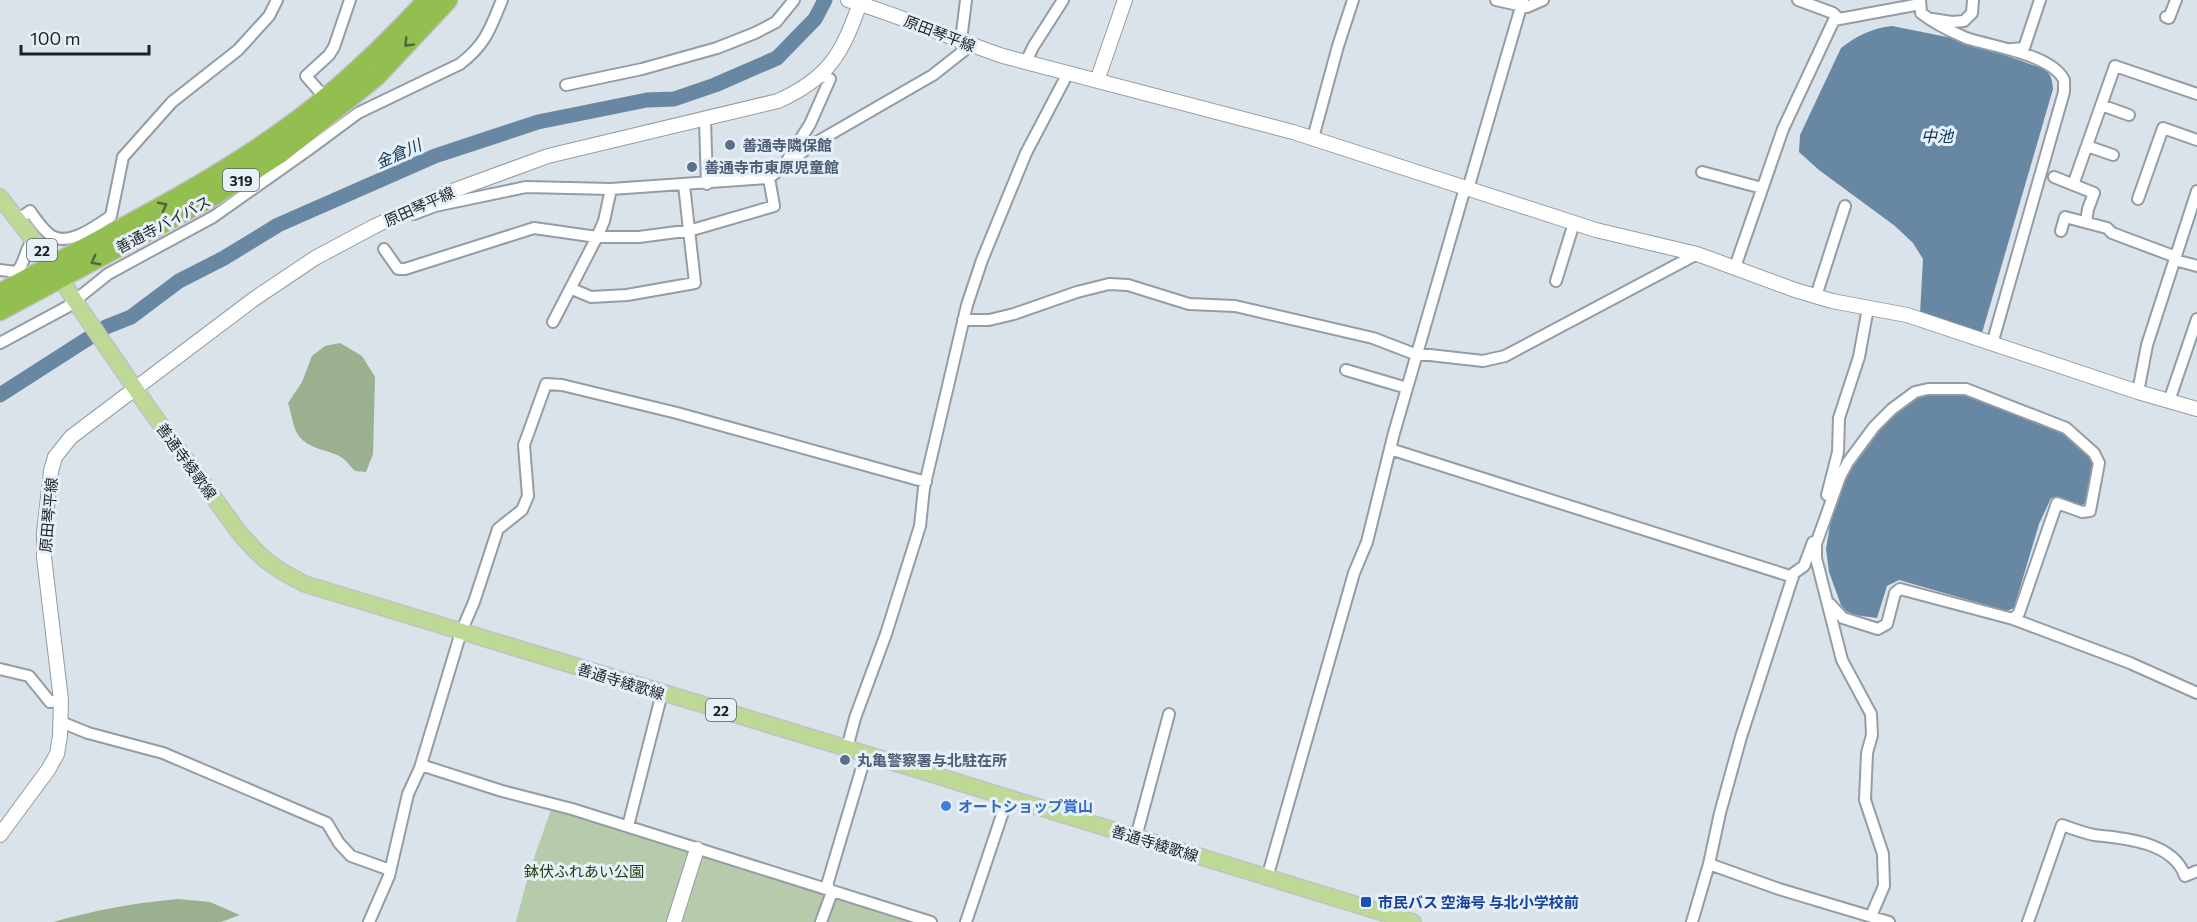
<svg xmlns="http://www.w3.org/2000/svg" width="2197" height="922" font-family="Commissioner,'Noto Sans JP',sans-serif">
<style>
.green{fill:#b6cbab}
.forest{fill:#9ab08e}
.water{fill:#6887a2}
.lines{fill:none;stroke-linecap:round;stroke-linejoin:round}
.river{stroke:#6887a2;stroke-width:15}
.street-casing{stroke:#959ca4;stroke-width:14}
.secondary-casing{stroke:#959ca4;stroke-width:16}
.primary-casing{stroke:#c0c1c2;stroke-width:18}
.highway-casing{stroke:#c0c1c2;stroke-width:21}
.street{stroke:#fff;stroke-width:10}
.secondary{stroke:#fff;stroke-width:14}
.primary{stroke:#bed995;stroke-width:15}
.highway{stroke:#92bf4f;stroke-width:18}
.oneway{stroke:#526837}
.service-dot{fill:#5c6f8a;stroke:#e7eff8;stroke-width:2}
.shop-dot{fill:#3f7fe0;stroke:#e7eff8;stroke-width:2}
.transit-dot{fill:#1a4fb4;stroke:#e7eff8;stroke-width:2}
.labels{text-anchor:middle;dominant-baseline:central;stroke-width:6;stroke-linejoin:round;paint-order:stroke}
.shield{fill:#e7eff8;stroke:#5a5f64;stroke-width:1.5}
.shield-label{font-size:14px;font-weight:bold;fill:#1e2124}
.street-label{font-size:15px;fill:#1e2124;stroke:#e7eff8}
.service-label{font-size:15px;font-weight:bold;fill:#4e5e75;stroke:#e7eff8;text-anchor:start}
.shop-label{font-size:15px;font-weight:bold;fill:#366cbe;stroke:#e7eff8;text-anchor:start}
.park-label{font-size:15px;fill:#213e0b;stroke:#e7eff8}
.transit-label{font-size:15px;font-weight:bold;fill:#164399;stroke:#e7eff8;text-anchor:start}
.water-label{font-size:16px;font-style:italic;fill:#0c3350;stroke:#e7eff8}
</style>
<rect width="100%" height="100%" fill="#dae2ea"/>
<!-- green -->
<path class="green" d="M 552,807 L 914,922 L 516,922 L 529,872 Z"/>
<!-- forest -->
<path class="forest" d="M 340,343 L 362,356 L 375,377 L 373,454 L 366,472 L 355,471 C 350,466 347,461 341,457 C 327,449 304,449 296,431 C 293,425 291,412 288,403 L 302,382 L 312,356 L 325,346 Z
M 178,899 L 210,902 L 240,915 L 221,922 L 53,922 C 95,910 135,903 178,899 Z"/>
<!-- water -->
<path class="water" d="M 1892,26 L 1962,40 L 2044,69 C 2052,75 2052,80 2053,89 L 1982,333 L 1920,314 L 1923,259 L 1913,243 L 1895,226 L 1819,170 L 1799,152 L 1800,135 L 1841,48 C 1856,36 1873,28 1892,26 Z
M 1952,392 L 1970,395 L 2009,408 L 2073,437 L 2089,452 L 2097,466 L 2086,503 L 2078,507 L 2057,497 L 2051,498 L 2039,524 L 2014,608 L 2007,611 L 1899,580 L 1887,586 L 1877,618 L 1855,615 L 1846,611 L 1841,605 L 1829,572 L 1826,549 L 1831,519 L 1837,502 L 1849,472 L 1881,429 L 1903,407 L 1919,397 L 1930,394 Z"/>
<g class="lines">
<!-- river -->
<path class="river" d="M 0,395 L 106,327 L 131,317 L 179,281 L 224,258 L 278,225 L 435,156 L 538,122 L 647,100 L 674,99 L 715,85 L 777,58 L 815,19 L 825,0"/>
<defs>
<path id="street" d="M 1496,0 L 1527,7 L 1543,0
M 1798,0 L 1833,13 L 1839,19
M 1920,0 L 1921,13 C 1935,24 1950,31 1966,38 C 1993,47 2051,54 2064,80 L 2064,92 L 1992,344
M 2166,17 L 2169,18 L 2176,0
M 1932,19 L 1952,22 L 1964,21 L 1972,13 L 1973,0
M 961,41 L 966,0
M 2012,49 L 2024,48 L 2040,0
M 1026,62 L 1033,47 L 1063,0
M 566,85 L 642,69 L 717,48 L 755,33 L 776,22 L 794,0
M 332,98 L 319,91 L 306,76 L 329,55 L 334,47 L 350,0
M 2101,105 L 2129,115
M 705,120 L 707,184
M 1313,138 L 1338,46 L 1353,0
M 2087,146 L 2113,155
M 788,159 L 810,124 L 830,79 L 820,76
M 1702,172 L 1762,188
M 2054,177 L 2094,193 L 2088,209 L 2086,222
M 2073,185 L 2115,66 L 2197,94
M 1468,189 L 1523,0
M 2138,199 L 2163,128 L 2197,140
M 414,214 L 435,206 L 526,187 L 611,189 L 769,178 L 810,146 L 933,75 L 971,45
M 19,219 L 30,211 C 35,218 41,227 48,233 C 65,250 96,226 111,216 L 123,157 L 172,102 L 238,50 L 269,16 L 277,0
M 2061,231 L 2065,217 L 2107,228 L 2112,233 L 2176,257
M 384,249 L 398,269 L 405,269 L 534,228 L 597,237 L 639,237 L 692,230 L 774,206 L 769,178
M 2175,260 L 2197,266
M 1735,267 L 1783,129 L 1834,20 L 1920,4
M 0,270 L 16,272 C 26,264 24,248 34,239
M 1556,281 L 1574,223
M 572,289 L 591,297 L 627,295 L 695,283 L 684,185
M 1816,296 L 1845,206
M 963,320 L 989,320 L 1014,314 L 1077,292 L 1109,284 L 1128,285 L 1189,304 L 1235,306 L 1373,338 L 1412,353 L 1483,361 L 1505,356 L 1697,254
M 553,322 L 597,237 L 604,221 L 611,189
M 0,343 L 67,307 L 108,274 L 213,217 L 308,150 L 358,113 L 460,64 C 486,44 490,29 502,0
M 1346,370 L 1407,388
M 2138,392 L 2147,345 L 2197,191
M 2169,401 L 2197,319
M 1390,449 L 1793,577
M 1827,495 L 1838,452 L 1839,418 L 1859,357 L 1868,308
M 1830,604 L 1843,618 L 1878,629 L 1887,624 L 1895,593 L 1900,589 L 2013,619 L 2130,663 L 2197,693
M 0,669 L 29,676 L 50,702 L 61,700
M 61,722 L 88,733 L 163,753 L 327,823 L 339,843 L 351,856 L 390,870
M 847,748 L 855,718 L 886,634 L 920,526 L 924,488 L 967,305 L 982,260 L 1026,153 L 1068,73
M 421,765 L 502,791 L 572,809 L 931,922
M 628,826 L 662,693
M 1136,837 L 1169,714
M 1709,864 L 1779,889 L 1889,922
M 1267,878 L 1354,573 L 1367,542 L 1394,433 L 1465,188
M 832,892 L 827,885 L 866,754
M 1871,916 L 1884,886 L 1883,854 L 1865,800 L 1867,753 L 1872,735 L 1871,714 L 1842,660 L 1816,558 L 1816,544 L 1840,477 L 1848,462 L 1874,427 L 1892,409 L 1915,392 L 1928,389 L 1966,389 L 2066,428 L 2094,453 L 2099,463 L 2090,511 L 2082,512 L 2057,503 L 2019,613 L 2013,619
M 369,922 L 389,876 L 408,794 L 420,768 L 461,632 L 474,602 L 498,529 L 522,510 L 528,496 L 524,445 L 546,384 L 562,385 L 677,413 L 926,482
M 821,922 L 832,892
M 966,922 L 1008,797
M 1692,922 L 1709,864 L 1720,813 L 1741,737 L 1794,573 L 1804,566 L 1813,542
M 2028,922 L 2062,825 C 2073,829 2084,833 2094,835 C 2125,838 2173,842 2185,876 L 2197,871"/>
<path id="secondary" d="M 848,0 C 901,16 950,38 1003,56 L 1293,132 L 1596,230 L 1697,254 L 1795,290 L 1832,301 L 1907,315 L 2138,392 L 2197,409
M 1097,81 L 1125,0
M 0,835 L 48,770 L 57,754 L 60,736 L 61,700 L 44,557 L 44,533 L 51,471 L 55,457 L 71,437 L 254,299 L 315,258 L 375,226 L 444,194 L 548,156 L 778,101 C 829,78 842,54 860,3
M 674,922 L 697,849"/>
<path id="primary" d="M 0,197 L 52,264 L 75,301 L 150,410 L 238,531 C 261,559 273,568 305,584 L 866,754 L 1413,922"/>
<path id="highway" d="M 0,293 C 101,237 207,188 300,118 C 346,83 388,42 427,0
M 0,311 L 214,196 L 280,154 L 376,77 L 448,0"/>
</defs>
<!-- street casing -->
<use href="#street" class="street-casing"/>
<!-- secondary casing -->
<use href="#secondary" class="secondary-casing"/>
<!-- primary casing -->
<use href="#primary" class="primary-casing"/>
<!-- highway casing -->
<use href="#highway" class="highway-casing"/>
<!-- street -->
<use href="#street" class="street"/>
<!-- secondary -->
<use href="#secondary" class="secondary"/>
<!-- primary -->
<use href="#primary" class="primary"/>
<!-- highway -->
<use href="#highway" class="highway"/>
</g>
<!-- one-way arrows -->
<defs><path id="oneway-chevron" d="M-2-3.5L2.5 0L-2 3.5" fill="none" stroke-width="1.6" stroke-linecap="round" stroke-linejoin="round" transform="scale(1.5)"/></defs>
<g class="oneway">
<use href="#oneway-chevron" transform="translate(408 43) rotate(134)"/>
<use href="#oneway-chevron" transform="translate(163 206) rotate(-28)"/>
<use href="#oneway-chevron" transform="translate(95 261) rotate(152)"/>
</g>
<!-- markers -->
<g class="service-dot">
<circle cx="730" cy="145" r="6"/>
<circle cx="692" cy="167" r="6"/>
<circle cx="845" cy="760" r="6"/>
</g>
<circle class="shop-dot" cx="946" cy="806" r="6"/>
<rect class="transit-dot" x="1360" y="896" width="12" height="12" rx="3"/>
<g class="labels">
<!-- shield labels -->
<g class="shield">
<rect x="223" y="169" width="36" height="22" rx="4.5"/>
<rect x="27" y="239" width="30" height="22" rx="4.5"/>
<rect x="706" y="699" width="30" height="22" rx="4.5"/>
</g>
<g class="shield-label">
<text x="241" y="180">319</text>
<text x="42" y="250">22</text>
<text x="721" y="710">22</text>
</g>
<!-- street labels -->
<g class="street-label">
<text transform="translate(940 33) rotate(21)">原田琴平線</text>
<text transform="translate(419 206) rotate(-24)">原田琴平線</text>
<text transform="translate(163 224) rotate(-28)">善通寺バイパス</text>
<text transform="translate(187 461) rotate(54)">善通寺綾歌線</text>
<text transform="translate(48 515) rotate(-85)">原田琴平線</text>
<text transform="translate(621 681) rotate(17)">善通寺綾歌線</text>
<text transform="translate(1155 843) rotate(17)">善通寺綾歌線</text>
</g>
<!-- service labels -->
<g class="service-label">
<text x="742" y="145">善通寺隣保館</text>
<text x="704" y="167">善通寺市東原児童館</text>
<text x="857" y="760">丸亀警察署与北駐在所</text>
</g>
<!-- shop labels -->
<g class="shop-label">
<text x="958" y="806">オートショップ賞山</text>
</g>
<!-- park labels -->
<g class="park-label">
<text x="584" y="871">鉢伏ふれあい公園</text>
</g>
<!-- transit labels -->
<g class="transit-label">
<text x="1378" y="902">市民バス 空海号 与北小学校前</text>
</g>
<!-- water labels -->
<g class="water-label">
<text x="1937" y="135">中池</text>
<text transform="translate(398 153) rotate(-24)">金倉川</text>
</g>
</g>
<!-- scale -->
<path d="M21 45v9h128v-9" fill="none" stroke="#1e2124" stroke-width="3"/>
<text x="30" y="45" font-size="18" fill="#1e2124" stroke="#e7eff8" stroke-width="4.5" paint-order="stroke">100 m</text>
</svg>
